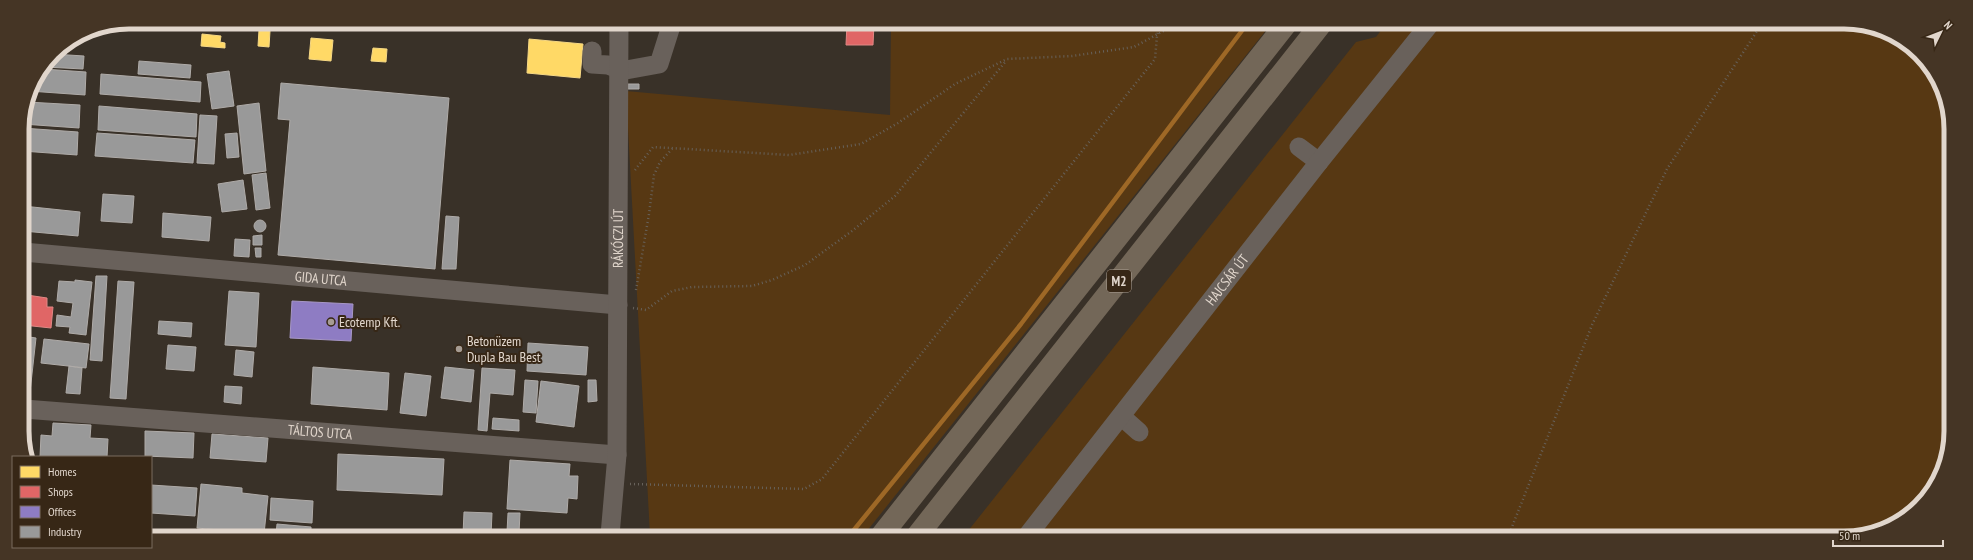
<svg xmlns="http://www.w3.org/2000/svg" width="1973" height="560" font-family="'PT Sans Narrow',sans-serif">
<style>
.green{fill:#573813}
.homes{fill:#ffd966;stroke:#f6d885}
.shops{fill:#e06666;stroke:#e08885}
.offices{fill:#8e7cc3;stroke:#a797c6}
.industry{fill:#999;stroke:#afaba8}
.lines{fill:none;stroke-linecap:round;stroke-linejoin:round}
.stream{stroke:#9e6826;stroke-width:4.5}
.path{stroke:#67615a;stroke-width:2.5;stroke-dasharray:1 3;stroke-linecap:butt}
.minor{stroke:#69615b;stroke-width:19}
.highway{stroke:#736758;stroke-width:22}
.poi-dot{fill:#a69c93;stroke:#372716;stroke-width:1.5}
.labels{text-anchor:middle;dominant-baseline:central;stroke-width:4;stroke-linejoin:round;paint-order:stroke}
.shield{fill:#372716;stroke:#aea295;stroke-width:1}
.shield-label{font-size:13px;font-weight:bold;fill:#e1d6cc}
.street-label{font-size:14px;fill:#e1d6cc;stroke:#372716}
.poi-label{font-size:14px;fill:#e1d6cc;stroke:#372716;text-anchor:start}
.rim{fill:none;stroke:#e1d6cc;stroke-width:5}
</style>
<rect width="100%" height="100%" fill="#393128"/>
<!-- green -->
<path class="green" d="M 891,24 L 1271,24 L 863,536 L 650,535 L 626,91 L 890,115 Z
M 1385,25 L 1871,26 L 1920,54 L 1949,109 L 1947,458 L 1933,490 L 1909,516 L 1850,538 L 964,536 L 1356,42 L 1376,37 Z"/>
<!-- homes -->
<path class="homes" d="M 198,22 L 222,22 L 222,27 L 198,25 Z
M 271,22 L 281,22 L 281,28 L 271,27 Z
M 519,23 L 530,23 L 529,29 L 518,28 Z
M 259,30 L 270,31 L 269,47 L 258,46 Z
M 202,34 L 221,36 L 220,42 L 225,43 L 225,48 L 201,46 Z
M 311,38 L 333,40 L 331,61 L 309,59 Z
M 529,39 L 583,44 L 580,78 L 527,73 Z
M 373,48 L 387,49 L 386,62 L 371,61 Z"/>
<!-- shops -->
<path class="shops" d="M 847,23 L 874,24 L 873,45 L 846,45 Z
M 27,295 L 47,298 L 47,307 L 53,307 L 51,328 L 23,325 L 23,304 L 26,304 Z"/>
<!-- offices -->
<path class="offices" d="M 292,301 L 353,304 L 351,341 L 290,338 Z"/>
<!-- industry -->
<path class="industry" d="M 53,54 L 84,56 L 83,69 L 45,67 Z
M 139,61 L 191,65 L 190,78 L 138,74 Z
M 43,69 L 86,72 L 85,95 L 29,91 Z
M 229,71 L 234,106 L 212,109 L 207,74 Z
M 101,74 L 201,82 L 200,102 L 100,94 Z
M 281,83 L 449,98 L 435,269 L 278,255 L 290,120 L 278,119 Z
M 628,84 L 639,84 L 639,89 L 628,89 Z
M 27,102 L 80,105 L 79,128 L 22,124 Z
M 259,103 L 266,171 L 244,174 L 237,106 Z
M 99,106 L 197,114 L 196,137 L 98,130 Z
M 200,115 L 217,116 L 214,164 L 197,163 Z
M 22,128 L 78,132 L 77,155 L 22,151 Z
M 97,133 L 195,140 L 193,163 L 95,156 Z
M 237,133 L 239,157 L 227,158 L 225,134 Z
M 266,173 L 270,208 L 256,210 L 252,175 Z
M 243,180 L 247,209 L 222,212 L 218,184 Z
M 103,194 L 134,196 L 132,223 L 101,221 Z
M 23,206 L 80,212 L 78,236 L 23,231 Z
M 163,213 L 211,217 L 209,241 L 162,237 Z
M 446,216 L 459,217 L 456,269 L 442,269 Z
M254 226a6 6 0 1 1 12 0a6 6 0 1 1-12 0Z
M 262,235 L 262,245 L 253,245 L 253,236 Z
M 235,239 L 250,240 L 249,257 L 234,256 Z
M 255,248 L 261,248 L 261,257 L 256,257 Z
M 96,276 L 107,276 L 102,361 L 90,360 Z
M 75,280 L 92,282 L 86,335 L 69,333 L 70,327 L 56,326 L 57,315 L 71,317 L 73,303 L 57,301 L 59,281 L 75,282 Z
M 118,281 L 134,282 L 126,399 L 110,398 Z
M 229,291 L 259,293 L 256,347 L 225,345 Z
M 159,321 L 192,323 L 191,337 L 158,334 Z
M 23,336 L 36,338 L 30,392 L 24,391 Z
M 44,339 L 89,344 L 86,368 L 41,363 Z
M 528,343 L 588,347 L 586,375 L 527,371 Z
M 168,345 L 196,347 L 194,371 L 166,369 Z
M 236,350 L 254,352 L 252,377 L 234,375 Z
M 69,366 L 82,368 L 80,394 L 66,393 Z
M 313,367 L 389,373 L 387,410 L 311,404 Z
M 445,367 L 474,370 L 471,402 L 441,398 Z
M 482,368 L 515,370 L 513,395 L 490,393 L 487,431 L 478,430 Z
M 405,373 L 431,376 L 426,416 L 400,413 Z
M 525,380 L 538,381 L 536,413 L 523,412 Z
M 588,380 L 596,380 L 597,401 L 588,402 Z
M 541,381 L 579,386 L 574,427 L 536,422 Z
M 225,386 L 242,387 L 241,404 L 224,402 Z
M 493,418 L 519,420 L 519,431 L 492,429 Z
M 53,423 L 91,425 L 90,438 L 108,439 L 107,457 L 40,457 L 41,435 L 52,436 Z
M 145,431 L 194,433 L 193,458 L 145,456 Z
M 212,434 L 268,438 L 266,462 L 210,458 Z
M 338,454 L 444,459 L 442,495 L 337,490 Z
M 510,460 L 570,464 L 569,476 L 578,476 L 577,499 L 568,498 L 567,513 L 507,509 Z
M 201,484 L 242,488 L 242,493 L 268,496 L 264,534 L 233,532 L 233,535 L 225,535 L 218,534 L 219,530 L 197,528 Z
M 151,485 L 197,488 L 195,516 L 151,513 Z
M 271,498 L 313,501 L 312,523 L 270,520 Z
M 464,512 L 492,513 L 491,535 L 463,535 Z
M 508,513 L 520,513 L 519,533 L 507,532 Z
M 277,524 L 311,527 L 311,535 L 276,535 Z"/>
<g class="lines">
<!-- stream -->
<path class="stream" d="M 849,536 L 1021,324 L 1247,24"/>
<!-- path -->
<path class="path" d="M 635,170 L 653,147 L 789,155 L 861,144 L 898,123 L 955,84 L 1007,59 L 1072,56 L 1134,47 L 1176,24
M 636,290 L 649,214 L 654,175 L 660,162 L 672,149
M 633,308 L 646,310 L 672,291 L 692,287 L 752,286 L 772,280 L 805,265 L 852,231 L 895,196 L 1006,61
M 630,484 L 804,489 L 822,479 L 1155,59 L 1157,36 L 1160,24
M 1508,537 L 1592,325 L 1667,169 L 1761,25"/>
<!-- minor -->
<g class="minor">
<path d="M 592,51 L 592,64 L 608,65 L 619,69 L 626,70 L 659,64 L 672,23"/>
<path d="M 1299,147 L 1319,162"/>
<path id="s1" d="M 23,252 L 618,305"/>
<path id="s2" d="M 24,409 L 617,455"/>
<path d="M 1121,416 L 1139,432"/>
<path id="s3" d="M 610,535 L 617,455 L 619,23"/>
<path id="s4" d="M 1027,536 L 1319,162 L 1429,25"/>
</g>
<!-- highway -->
<path class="highway" d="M 881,536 L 1286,24
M 917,536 L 1321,24"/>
</g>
<!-- markers -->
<g class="poi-dot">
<circle cx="331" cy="322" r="4"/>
<circle cx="459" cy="349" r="4"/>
</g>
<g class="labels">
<!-- shield labels -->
<rect class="shield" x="1107" y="270" width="24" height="22" rx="3"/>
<g class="shield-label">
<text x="1119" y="281">M2</text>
</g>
<!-- street labels -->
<g class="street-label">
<text stroke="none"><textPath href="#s3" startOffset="297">RÁKÓCZI ÚT</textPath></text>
<text stroke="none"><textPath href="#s1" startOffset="299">GIDA UTCA</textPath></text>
<text stroke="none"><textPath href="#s4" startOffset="325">HAJCSÁR ÚT</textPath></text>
<text stroke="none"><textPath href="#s2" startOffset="297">TÁLTOS UTCA</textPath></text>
</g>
<!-- poi labels -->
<g class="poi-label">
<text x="339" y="322">Ecotemp Kft.</text>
<text x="467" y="341">Betonüzem<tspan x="467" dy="16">Dupla Bau Best</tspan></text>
</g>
</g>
<!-- crop -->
<path d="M0 0H1973V560H0ZM129 29H1844A100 100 0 0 1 1944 129V431A100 100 0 0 1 1844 531H129A100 100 0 0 1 29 431V129A100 100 0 0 1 129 29Z" fill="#453525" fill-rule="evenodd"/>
<path class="rim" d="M129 29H1844A100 100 0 0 1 1944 129V431A100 100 0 0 1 1844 531H129A100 100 0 0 1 29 431V129A100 100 0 0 1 129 29Z"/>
<!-- legend -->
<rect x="12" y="456" width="140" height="92" fill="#372716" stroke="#7b6d5f"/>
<rect x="20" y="466" width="20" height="12" fill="#ffd966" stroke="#7b6d5f"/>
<text x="48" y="476" font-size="12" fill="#e1d6cc">Homes</text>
<rect x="20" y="486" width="20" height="12" fill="#e06666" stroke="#7b6d5f"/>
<text x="48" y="496" font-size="12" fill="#e1d6cc">Shops</text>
<rect x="20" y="506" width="20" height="12" fill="#8e7cc3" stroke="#7b6d5f"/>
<text x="48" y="516" font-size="12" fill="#e1d6cc">Offices</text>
<rect x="20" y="526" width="20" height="12" fill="#999999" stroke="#7b6d5f"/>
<text x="48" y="536" font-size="12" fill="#e1d6cc">Industry</text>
<!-- north arrow -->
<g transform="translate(1941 32) rotate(47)" stroke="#372716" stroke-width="3" paint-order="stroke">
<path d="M0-3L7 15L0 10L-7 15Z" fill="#e1d6cc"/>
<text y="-6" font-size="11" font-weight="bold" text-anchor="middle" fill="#e1d6cc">N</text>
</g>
<!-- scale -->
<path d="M1833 540v6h110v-6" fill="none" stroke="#e1d6cc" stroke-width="2"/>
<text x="1839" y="540" font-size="12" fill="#e1d6cc" stroke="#372716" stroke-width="3" paint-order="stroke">50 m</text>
</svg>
